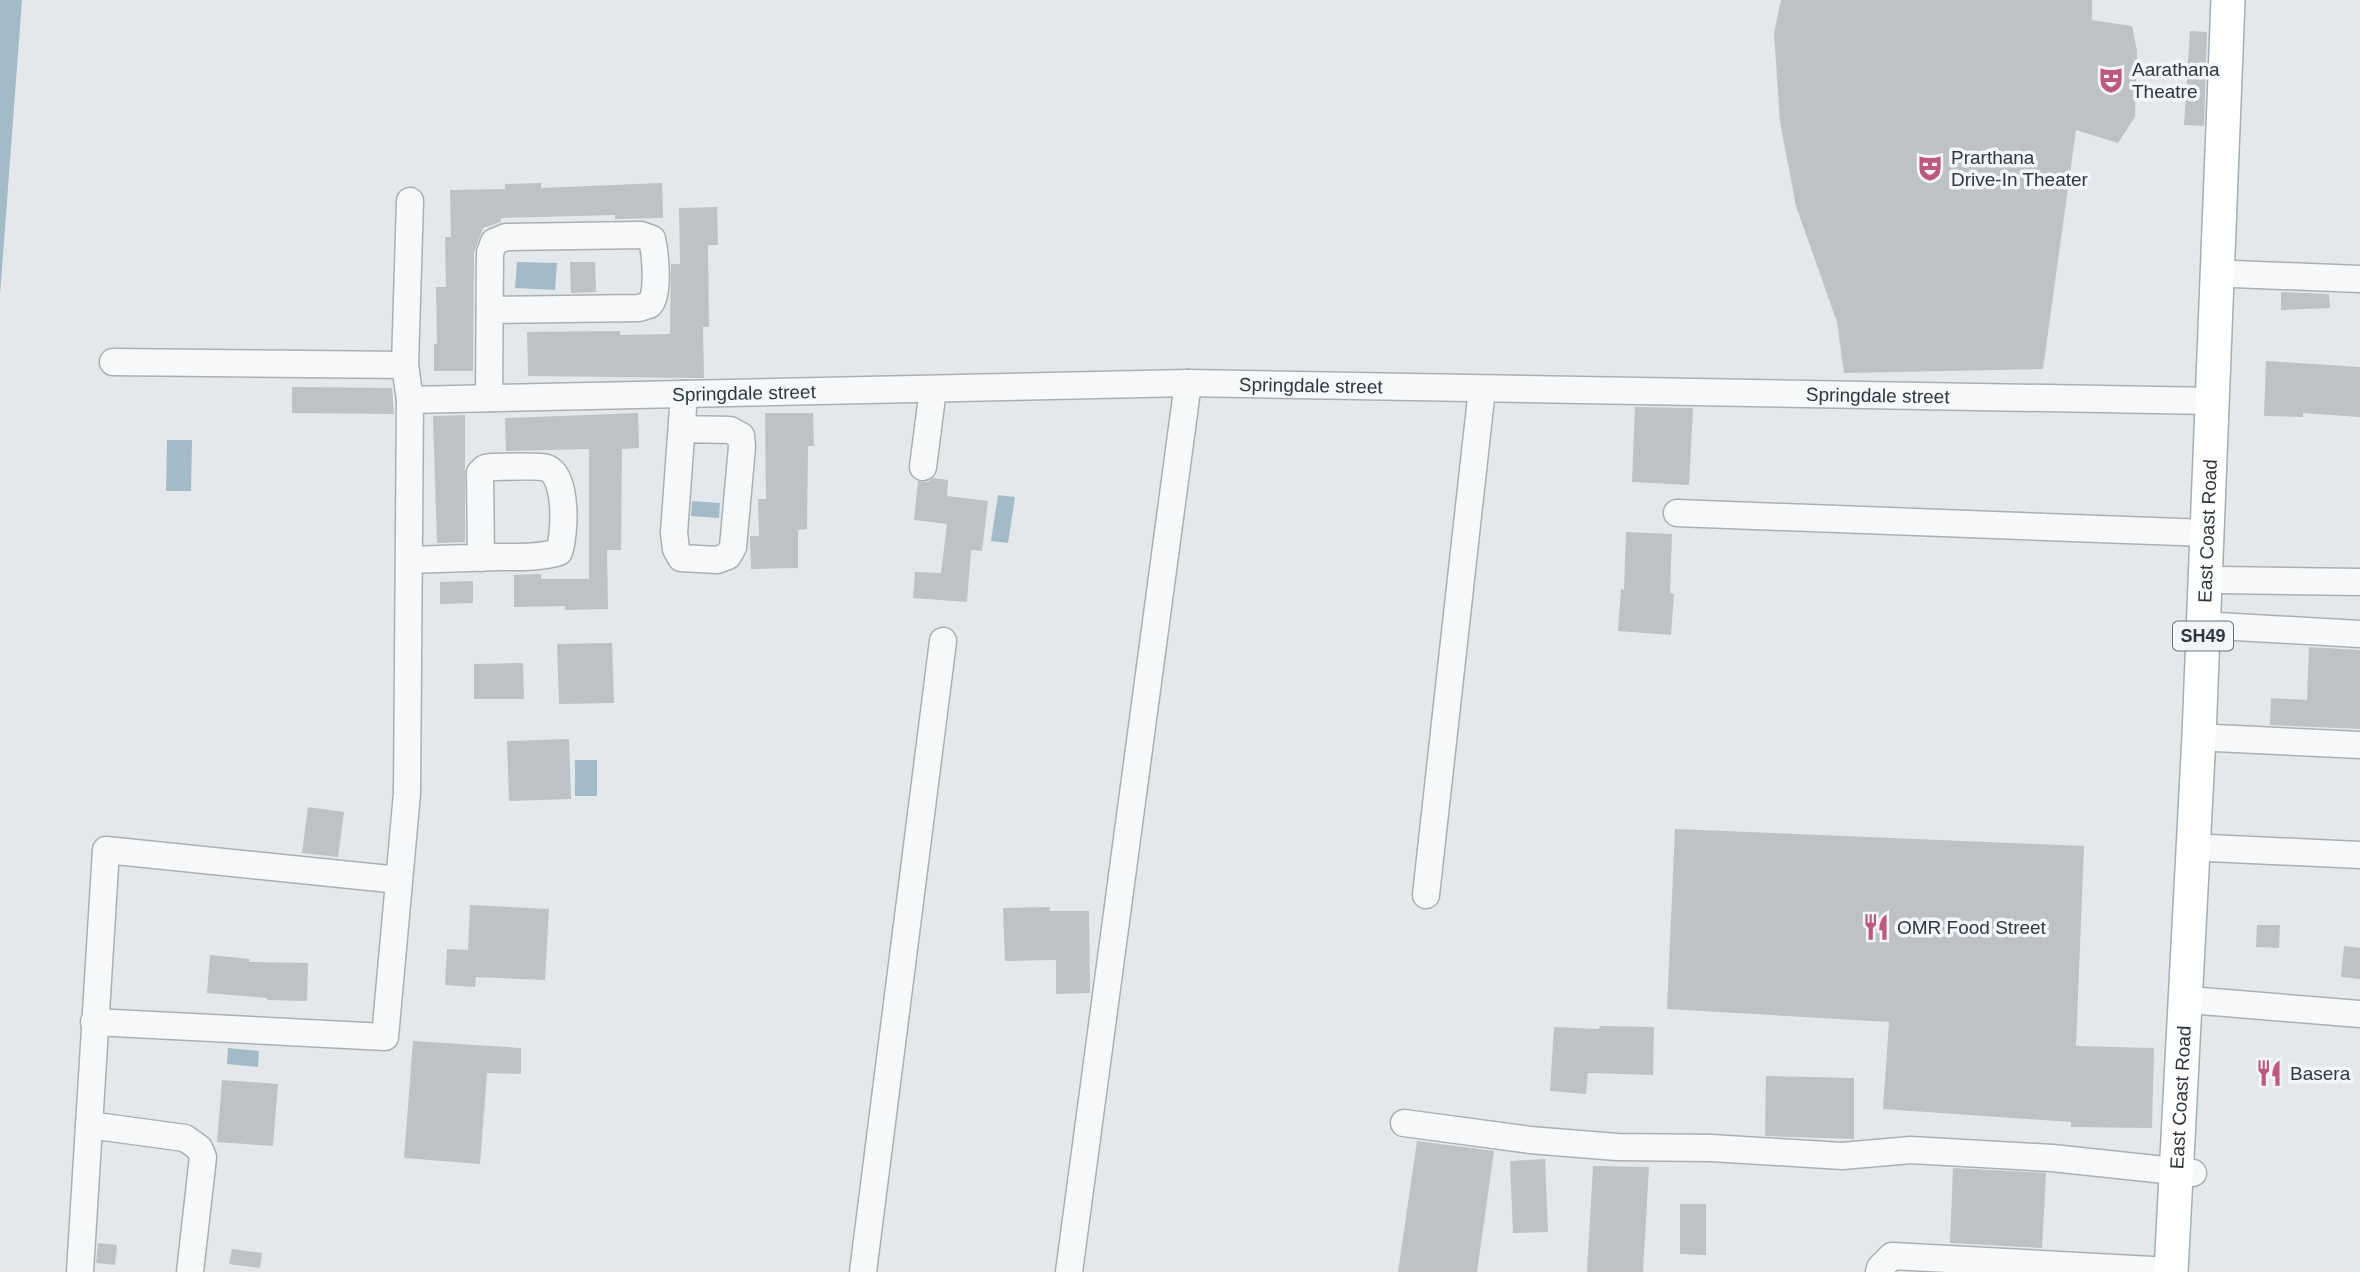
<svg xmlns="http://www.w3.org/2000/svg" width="2360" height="1272" font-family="Helvetica,sans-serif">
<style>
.water{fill:#a3bbc6}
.building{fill:#bcc2c6}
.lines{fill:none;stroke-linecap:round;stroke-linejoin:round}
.minor-casing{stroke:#a9b0b4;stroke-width:29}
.major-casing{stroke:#a4aeb5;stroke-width:36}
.minor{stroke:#f6f8f9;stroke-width:26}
.major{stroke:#fff;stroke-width:33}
.labels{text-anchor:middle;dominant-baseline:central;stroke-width:7;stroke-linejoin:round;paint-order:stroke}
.shield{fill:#f3f6f8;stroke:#687178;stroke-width:2}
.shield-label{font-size:18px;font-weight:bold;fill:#2d3841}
.poi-label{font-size:19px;fill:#2d3841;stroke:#f3f6f8;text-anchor:start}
.street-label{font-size:19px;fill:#2d3841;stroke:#f3f6f8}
</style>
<rect width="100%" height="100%" fill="#e4e8ea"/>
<!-- water -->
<path class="water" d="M 0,0 L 22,0 L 0,295 Z
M 517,262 L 557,263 L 555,290 L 515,288 Z
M 167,440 L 192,440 L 191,491 L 166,491 Z
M 998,495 L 1015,497 L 1008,543 L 991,541 Z
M 692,501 L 720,503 L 719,518 L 691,516 Z
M 575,760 L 597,760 L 597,796 L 575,796 Z
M 228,1048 L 259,1051 L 258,1067 L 227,1064 Z"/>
<!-- building -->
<path class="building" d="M 1781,0 L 2092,0 L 2092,20 L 2132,26 L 2137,51 L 2135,117 L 2118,143 L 2076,130 L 2043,369 L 1844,373 L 1837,322 L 1796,206 L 1780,122 L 1774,33 Z
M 2190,31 L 2207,32 L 2204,126 L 2184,125 Z
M 541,183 L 541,188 L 662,183 L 663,218 L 615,219 L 615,215 L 501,218 L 501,222 L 483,228 L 474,253 L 473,371 L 434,371 L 434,344 L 437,344 L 436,287 L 446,287 L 445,237 L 451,237 L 450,190 L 505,189 L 505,184 Z
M 717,207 L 718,245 L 708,245 L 709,327 L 703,327 L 704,378 L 528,376 L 527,332 L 620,331 L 620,335 L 670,334 L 671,264 L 680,264 L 679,208 Z
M 570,262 L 595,262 L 596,292 L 571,293 Z
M 2281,292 L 2329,294 L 2330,308 L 2281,310 Z
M 2266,361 L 2360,367 L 2360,417 L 2303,413 L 2303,417 L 2264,416 Z
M 292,387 L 392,388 L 394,414 L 292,413 Z
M 1635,407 L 1693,408 L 1689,485 L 1632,482 Z
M 638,413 L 639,448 L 622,449 L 621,550 L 607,550 L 608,609 L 565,610 L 565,606 L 514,607 L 514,575 L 541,574 L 541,579 L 589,579 L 589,449 L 506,451 L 505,418 Z
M 765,413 L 813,413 L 814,446 L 808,446 L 807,529 L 798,530 L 798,568 L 751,569 L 750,536 L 759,536 L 758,499 L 766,499 Z
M 465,415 L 465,542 L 437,543 L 433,416 Z
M 933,478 L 948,480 L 947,496 L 988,501 L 982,551 L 971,550 L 967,602 L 913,598 L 915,572 L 941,573 L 947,524 L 914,520 L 918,481 L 928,482 Z
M 1626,532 L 1672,534 L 1670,593 L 1674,594 L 1671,635 L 1618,631 L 1621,589 L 1624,590 Z
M 473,581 L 473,603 L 440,604 L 440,582 Z
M 612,643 L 614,703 L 559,704 L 557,644 Z
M 2309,647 L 2360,650 L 2360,729 L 2270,725 L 2271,698 L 2307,700 Z
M 523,663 L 524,699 L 474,699 L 474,664 Z
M 569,739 L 571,799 L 509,801 L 507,741 Z
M 308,807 L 344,812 L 338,857 L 302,853 Z
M 1675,829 L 2084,846 L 2076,1046 L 2154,1048 L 2152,1128 L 2071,1127 L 2071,1122 L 1883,1109 L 1889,1022 L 1667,1009 Z
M 470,905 L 549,909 L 545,980 L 476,977 L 475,987 L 445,985 L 447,949 L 468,950 Z
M 1050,907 L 1050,911 L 1089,911 L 1090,993 L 1056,994 L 1056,960 L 1005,961 L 1003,908 Z
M 2257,925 L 2280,925 L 2279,948 L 2256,947 Z
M 2344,946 L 2360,948 L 2360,979 L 2341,977 Z
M 210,955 L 250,959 L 249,962 L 308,963 L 307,1001 L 267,1000 L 267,998 L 207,993 Z
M 1600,1026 L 1654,1027 L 1653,1075 L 1588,1073 L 1586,1094 L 1550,1091 L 1554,1027 L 1599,1029 Z
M 413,1041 L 521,1048 L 521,1074 L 487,1073 L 480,1164 L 404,1158 Z
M 1766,1076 L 1854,1078 L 1854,1139 L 1765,1136 Z
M 222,1080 L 278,1084 L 273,1146 L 217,1142 Z
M 1417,1141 L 1494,1151 L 1477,1272 L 1398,1272 Z
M 1545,1159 L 1548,1232 L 1513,1233 L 1510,1161 Z
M 1593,1166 L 1649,1167 L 1643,1272 L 1587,1272 Z
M 1953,1168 L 2046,1173 L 2042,1248 L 1950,1243 Z
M 1680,1204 L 1706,1204 L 1706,1255 L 1680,1254 Z
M 98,1243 L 117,1245 L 115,1265 L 96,1263 Z
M 232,1249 L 262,1253 L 260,1268 L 229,1264 Z"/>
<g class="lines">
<defs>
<g id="minor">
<path d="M 2233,274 L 2360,279"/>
<path d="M 113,362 L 405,365"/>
<path d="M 489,398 L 490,253 L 494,242 L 506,237 L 641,235 L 652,239 C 655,252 660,296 649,305 C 648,305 640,308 639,308 L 490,310"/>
<path id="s1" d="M 410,400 L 1188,383 L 2211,401"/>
<path d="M 682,429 L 730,430 L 741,436 L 742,447 L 733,547 L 728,556 L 717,560 L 681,558 L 676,549 L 674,533 L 684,394"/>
<path d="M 923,467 L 933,389"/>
<path d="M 1677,513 L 2207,533"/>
<path d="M 409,560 C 439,559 468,558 498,557 C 518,557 539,558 559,552 C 565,534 568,477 547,468 C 538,465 504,467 491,467 L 485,468 L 480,473 L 481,558"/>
<path d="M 2220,580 L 2360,582"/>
<path d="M 2218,626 L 2360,634"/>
<path d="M 2215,738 L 2360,745"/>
<path d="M 2209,848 L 2360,855"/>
<path d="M 1426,895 L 1482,389"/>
<path d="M 2201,1001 L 2360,1014"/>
<path d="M 94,1022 L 385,1037 L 407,793 L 410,400 L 405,365 L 410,201"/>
<path d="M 1404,1123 L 1530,1140 L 1617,1147 L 1711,1148 L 1842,1156 L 1911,1150 L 2052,1158 L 2193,1173"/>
<path d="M 89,1125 L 185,1138 L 199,1148 L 203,1157 L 190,1272"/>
<path d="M 80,1272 L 106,850 L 399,880"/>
<path d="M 863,1272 L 943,641"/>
<path d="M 1069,1272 L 1188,383"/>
<path d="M 1879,1272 L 1880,1268 L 1892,1256 L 2171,1271"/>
</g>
<g id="major">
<path id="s2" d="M 2171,1272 L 2199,736 L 2228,0"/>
</g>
</defs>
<!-- minor casing -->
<use href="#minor" class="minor-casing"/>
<!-- major casing -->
<use href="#major" class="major-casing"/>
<!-- minor -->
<use href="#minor" class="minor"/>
<!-- major -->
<use href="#major" class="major"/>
</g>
<!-- icons -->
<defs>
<symbol id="theatre-bare" viewBox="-9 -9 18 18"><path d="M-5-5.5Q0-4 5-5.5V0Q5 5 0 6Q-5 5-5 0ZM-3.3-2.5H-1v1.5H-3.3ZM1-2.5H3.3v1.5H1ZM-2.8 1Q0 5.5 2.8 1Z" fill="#c0587d" stroke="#f3f6f8" stroke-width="2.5" paint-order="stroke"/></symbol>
<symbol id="restaurant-bare" viewBox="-9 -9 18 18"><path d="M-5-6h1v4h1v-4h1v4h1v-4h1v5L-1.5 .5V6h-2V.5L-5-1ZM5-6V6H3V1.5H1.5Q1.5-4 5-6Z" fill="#c0587d" stroke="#f3f6f8" stroke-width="2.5" paint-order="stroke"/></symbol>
</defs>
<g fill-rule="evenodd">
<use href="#theatre-bare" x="2092" y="61" width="38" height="38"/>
<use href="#theatre-bare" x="1911" y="149" width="38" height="38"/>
<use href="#restaurant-bare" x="1857" y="908" width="38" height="38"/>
<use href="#restaurant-bare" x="2250" y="1054" width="38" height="38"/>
</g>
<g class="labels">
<!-- shield labels -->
<rect class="shield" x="2173" y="621.5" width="60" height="29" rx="5"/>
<g class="shield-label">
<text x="2203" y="636">SH49</text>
</g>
<!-- poi labels -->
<g class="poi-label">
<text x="2132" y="69">Aarathana<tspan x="2132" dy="22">Theatre</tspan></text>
<text x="1951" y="157">Prarthana<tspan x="1951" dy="22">Drive-In Theater</tspan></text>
<text x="1897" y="927">OMR Food Street</text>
<text x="2290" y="1073">Basera</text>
</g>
<!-- street labels -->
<g class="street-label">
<text stroke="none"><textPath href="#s1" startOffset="901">Springdale street</textPath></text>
<text stroke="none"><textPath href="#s1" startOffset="334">Springdale street</textPath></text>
<text stroke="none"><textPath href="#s1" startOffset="1468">Springdale street</textPath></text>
<text stroke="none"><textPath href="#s2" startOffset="742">East Coast Road</textPath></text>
<text stroke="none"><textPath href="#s2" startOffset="175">East Coast Road</textPath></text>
</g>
</g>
</svg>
